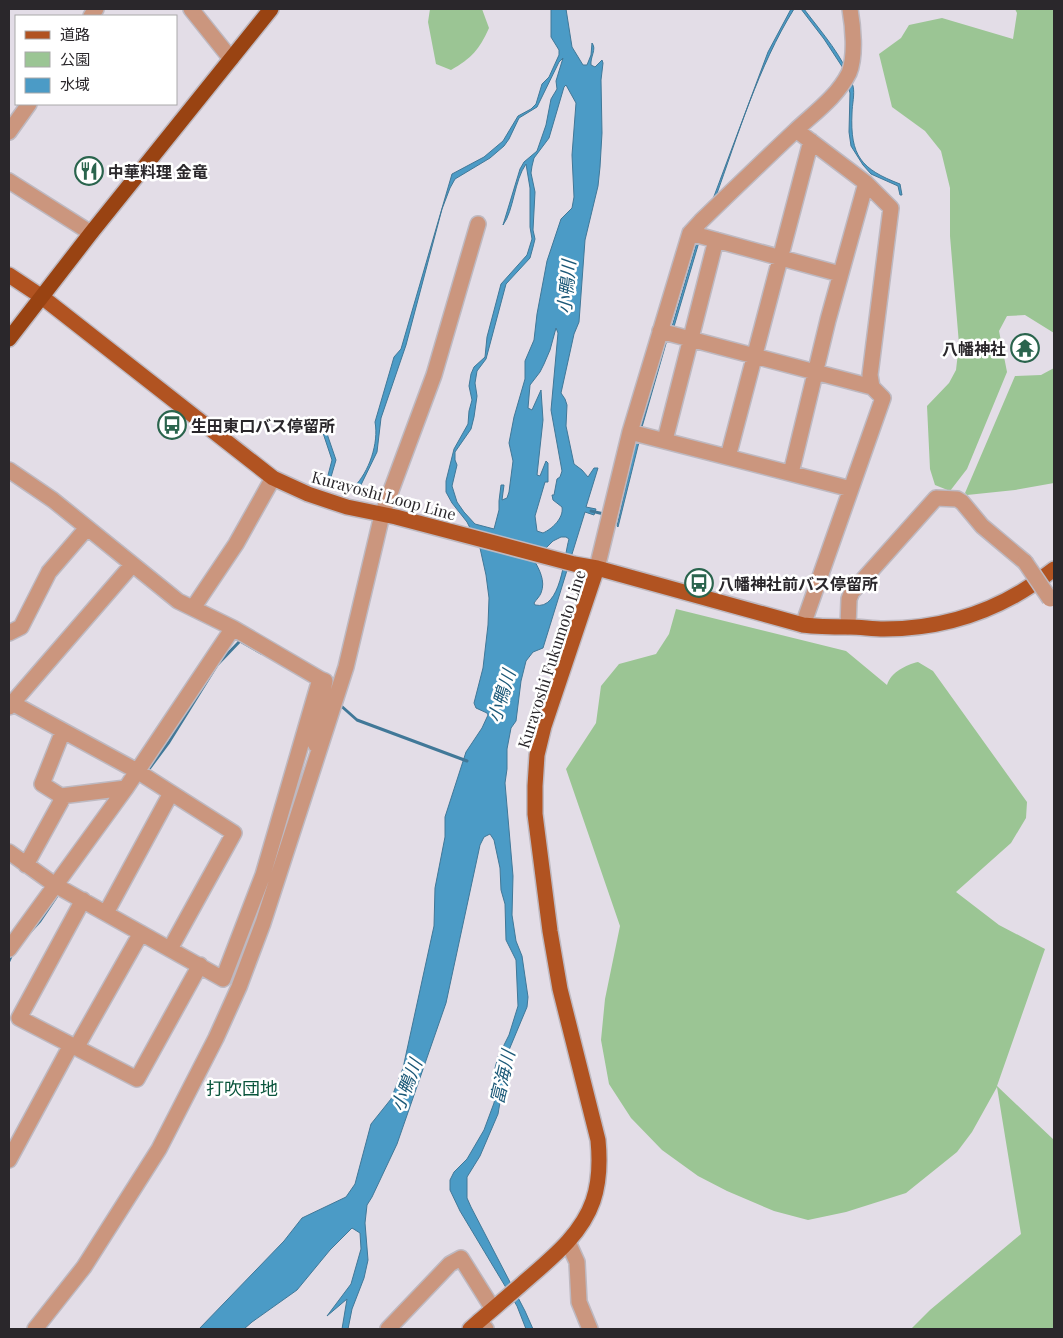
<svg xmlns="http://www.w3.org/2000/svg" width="1063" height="1338" font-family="'Playfair Display','Noto Sans JP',serif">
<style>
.green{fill:#9bc594}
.water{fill:#4b9bc6;stroke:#417898;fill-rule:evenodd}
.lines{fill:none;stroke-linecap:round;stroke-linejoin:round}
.stream{stroke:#417898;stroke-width:3}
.minor-casing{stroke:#beb9c1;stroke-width:18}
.major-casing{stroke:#beb9c1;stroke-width:18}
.highway-casing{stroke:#beb9c1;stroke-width:18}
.minor{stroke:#cb967e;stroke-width:15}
.major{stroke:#b15321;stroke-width:15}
.highway{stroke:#994312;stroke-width:15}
.minor-bridge-casing{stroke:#beb9c1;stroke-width:18;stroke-linecap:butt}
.minor-bridge{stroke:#cb967e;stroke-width:15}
.labels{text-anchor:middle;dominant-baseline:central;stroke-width:5;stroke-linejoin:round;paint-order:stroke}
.poi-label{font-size:16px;font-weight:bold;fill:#2a272b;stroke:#fff;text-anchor:start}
.street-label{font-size:16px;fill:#2a272b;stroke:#fff}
.water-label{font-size:18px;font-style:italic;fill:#1c5978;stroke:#fff}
.neighbourhood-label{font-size:18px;fill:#09543b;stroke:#fff}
</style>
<rect width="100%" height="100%" fill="#e3dde7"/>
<!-- green -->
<path class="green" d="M 430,9 L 482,9 L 489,28 C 479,50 472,58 451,70 L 436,64 L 428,22 Z
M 1015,9 L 1054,9 L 1054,333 L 1025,315 L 1007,316 L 999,331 L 1007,372 L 967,469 L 950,491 L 935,485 L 930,469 L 927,406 L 949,383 L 956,370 L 959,344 L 950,236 L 950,188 L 941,151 L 925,131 L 892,107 L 879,54 L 901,38 L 909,25 L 942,18 L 1013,39 L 1017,13 Z
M 1054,368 L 1054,483 L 1015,490 L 967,495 L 965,493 L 1015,376 L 1041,375 Z
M 676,609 L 846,651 L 887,685 C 891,672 906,665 918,662 L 933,671 L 1027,802 L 1026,818 L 1011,843 L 956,892 L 999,925 L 1045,949 L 997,1086 L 1054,1140 L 1054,1329 L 911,1329 L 930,1310 L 1021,1234 L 997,1087 L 972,1132 L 957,1152 L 906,1193 L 846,1212 L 808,1220 L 774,1211 L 727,1191 L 698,1176 L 662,1150 L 631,1118 L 609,1084 L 601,1040 L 605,999 L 620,926 L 566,769 L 596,723 L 601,686 L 619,664 L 656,654 L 669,634 Z"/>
<!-- water -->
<path class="water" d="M 551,9 L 566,9 L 572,47 L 583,65 L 587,65 L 591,55 L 592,43 C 597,49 590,57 591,65 L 595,67 L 602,60 L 603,63 L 601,80 L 602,133 L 600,167 L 598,186 L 585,240 L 579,322 L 574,334 L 561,393 L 565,399 L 567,405 L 566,426 L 574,464 L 582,470 L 588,477 L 594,468 L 598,468 L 586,507 L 596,509 L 594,515 L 585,512 L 543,648 L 533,652 L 526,661 L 521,681 L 516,721 L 511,728 L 507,749 L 507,769 L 505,783 L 513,876 L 512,915 L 516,941 L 522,956 L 528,997 L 527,1007 L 509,1050 L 498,1114 L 480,1156 L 467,1177 L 467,1198 L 471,1207 L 525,1311 L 533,1329 L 526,1329 L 517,1306 L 460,1211 L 450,1190 L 450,1180 L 454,1172 L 467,1159 L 484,1130 L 494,1103 L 496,1090 L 495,1068 L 498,1057 L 509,1035 L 518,1006 L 516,960 L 506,940 L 505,904 L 501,890 L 500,868 L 494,840 L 490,834 L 484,837 L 480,845 L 446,1003 L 397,1144 L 372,1197 L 367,1205 L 365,1223 L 368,1260 L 364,1278 L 352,1309 L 348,1329 L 342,1329 L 347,1299 L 327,1316 L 351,1284 L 361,1249 L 360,1233 L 352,1228 L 330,1250 L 297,1290 L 252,1322 L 244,1329 L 199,1329 L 284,1241 L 302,1218 L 346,1197 L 355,1184 L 371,1124 L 391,1099 L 403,1068 L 434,926 L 435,888 L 445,837 L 445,817 L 466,752 L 482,728 L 488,715 L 487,713 L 476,708 L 474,703 L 483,668 L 488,625 L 489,598 L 486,575 L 480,548 L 467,522 L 452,503 L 446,492 L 446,481 L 454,449 L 468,424 L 469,411 L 472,400 L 469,386 L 471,374 L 474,367 L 485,357 L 487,337 L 501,284 L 527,255 L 532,239 L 530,227 L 530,188 L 526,164 C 514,181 514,210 503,225 L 520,169 L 524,162 L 537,151 L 546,125 L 551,99 L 557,89 L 556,81 L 563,58 L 559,62 L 537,107 L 519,118 L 509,139 L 504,146 L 490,158 L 455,179 L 450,188 L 442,209 L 406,345 L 381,418 L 377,452 L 358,491 L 327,479 L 332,460 L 320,424 L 315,419 L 316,417 L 323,422 L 336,460 L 331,477 L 354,487 C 369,472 379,443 375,422 L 394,357 L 401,349 L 452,174 L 484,157 L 503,141 L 518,116 L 531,109 L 536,104 L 542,84 L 549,77 L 559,55 L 559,50 L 551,37 ZM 566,85 L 576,103 L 572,155 L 574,197 L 572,208 L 561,219 L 547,261 L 537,314 L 534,340 L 525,361 L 525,379 L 514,417 L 509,443 L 513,461 L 509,492 L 507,498 L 502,500 L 504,485 L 501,485 L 499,501 L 499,510 L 494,529 L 475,524 L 464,512 L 457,502 L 452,486 L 457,465 L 455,460 L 455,452 L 471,429 L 474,417 L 477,396 L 475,383 L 477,371 L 486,359 L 506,284 L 530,258 L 533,247 L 535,239 L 533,230 L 535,192 L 531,173 L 532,166 L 534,158 L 549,138 L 564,87 ZM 556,328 L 558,333 L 551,410 L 562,471 L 560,477 L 557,479 L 554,495 L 552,495 L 553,500 L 562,507 C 564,518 552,529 543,533 L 537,531 L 535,516 L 545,482 L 548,482 L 548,463 L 546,461 L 540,476 L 537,475 L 543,420 L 541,390 L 532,410 L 528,408 L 530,385 L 540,372 L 544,364 L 550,350 ZM 561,537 L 566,537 L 569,539 C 564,556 561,611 535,605 L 534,603 C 536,600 540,596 541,593 C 546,581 539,569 534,560 L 553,541 Z
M 791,9 L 794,9 C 758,67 738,135 715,199 L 713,199 L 768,52 Z
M 801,9 L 804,9 C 822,33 844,57 853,86 C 855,94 852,105 852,113 C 850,156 861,169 900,184 L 902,195 L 900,195 L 898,186 L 871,174 L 863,165 L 851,146 L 849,132 L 850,93 L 843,68 L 824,39 Z
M 697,242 L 699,242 L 673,330 L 671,330 Z
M 665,340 L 667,340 L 642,427 L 641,427 Z
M 636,442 L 639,442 L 618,527 L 617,526 Z"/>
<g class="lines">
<!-- stream -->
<path class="stream" d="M 591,511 L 604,514
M 339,704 L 357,720 L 467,761
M 146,773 L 169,742 L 217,665 L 240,641 L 261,653
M 30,932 L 40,921 L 59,893
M 9,961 L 13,952"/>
<defs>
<path id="minor" d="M 191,9 L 231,59
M 91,16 L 96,9
M 796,130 L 866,183 L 891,208 L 870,375 L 872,387 L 883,398 L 803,625
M 9,132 L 29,104
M 9,181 L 91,233
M 690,233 L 840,274
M 660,331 L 872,387
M 630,432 L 851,489
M 665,440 L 716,240
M 728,457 L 811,141
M 9,470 L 53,500 L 178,601 L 233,628 L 320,679
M 791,473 L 828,320 L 866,183
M 597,568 L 630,432 L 690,233 L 701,221 C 732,191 763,161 795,131 C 814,113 837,97 849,73 C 856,56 853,26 850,9
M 193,608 L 236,544 L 273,478
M 848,627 L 849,599 L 852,592 L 936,498 L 957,499 L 962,502 L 982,526 L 1025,562
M 9,633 L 21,627 L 49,572 L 87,528
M 12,703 L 137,771 L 234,833 L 170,949
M 9,707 L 132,565
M 63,731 L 42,784 L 61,796 L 126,788
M 9,852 L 55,885 L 223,979 L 263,875 L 320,679 L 325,681 L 313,738 L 316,745
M 26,865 L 64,796
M 83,900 L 19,1018 L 137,1079 L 200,965
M 106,913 L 171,793
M 9,949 L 126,788 L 233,628
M 76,1048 L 141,933
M 9,1160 L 71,1045
M 568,1242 L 577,1262 L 579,1302 L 590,1329
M 479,1321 L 486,1329
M 35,1329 L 84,1267 L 159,1149 L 216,1038 L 239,987 L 263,923 L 346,667 L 382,515 L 434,375 L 478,224
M 388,1329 L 450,1264 L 461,1258 L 493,1309"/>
<path id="major" d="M 9,275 L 42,297 L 273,478 L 308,494 L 347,507 L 396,517 L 574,564 L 597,568 L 803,625 C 819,627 833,627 849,627 C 861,627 872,629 884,629 C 948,629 1004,609 1054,569
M 470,1329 C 487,1314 505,1299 522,1284 C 549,1260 581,1236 593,1201 C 600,1181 600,1161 598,1140 L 560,989 L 550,931 L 535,814 L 535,786 L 537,755 L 544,726 L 597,568"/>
<path id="highway" d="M 9,339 L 91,233 L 271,9"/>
</defs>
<!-- minor casing -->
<use href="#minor" class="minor-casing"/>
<!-- major casing -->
<use href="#major" class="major-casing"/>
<!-- highway casing -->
<use href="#highway" class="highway-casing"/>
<!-- minor -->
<use href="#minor" class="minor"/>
<!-- major -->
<use href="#major" class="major"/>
<!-- highway -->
<use href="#highway" class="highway"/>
<defs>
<path id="minor-bridge" d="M 1025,562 L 1050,599"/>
</defs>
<!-- minor-bridge casing -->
<use href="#minor-bridge" class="minor-bridge-casing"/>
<!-- minor-bridge -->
<use href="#minor-bridge" class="minor-bridge"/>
</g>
<!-- icons -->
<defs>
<symbol id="restaurant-ring" viewBox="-11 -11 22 22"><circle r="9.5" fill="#fff" stroke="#2a644d" stroke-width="1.5"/><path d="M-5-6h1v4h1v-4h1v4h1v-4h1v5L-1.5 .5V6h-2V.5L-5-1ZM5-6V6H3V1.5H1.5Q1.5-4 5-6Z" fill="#2a644d"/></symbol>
<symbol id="temple-ring" viewBox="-11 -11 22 22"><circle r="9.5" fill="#fff" stroke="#2a644d" stroke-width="1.5"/><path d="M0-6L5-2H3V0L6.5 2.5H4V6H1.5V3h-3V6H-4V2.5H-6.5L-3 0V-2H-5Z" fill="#2a644d"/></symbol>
<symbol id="bus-ring" viewBox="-11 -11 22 22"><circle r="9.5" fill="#fff" stroke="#2a644d" stroke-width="1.5"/><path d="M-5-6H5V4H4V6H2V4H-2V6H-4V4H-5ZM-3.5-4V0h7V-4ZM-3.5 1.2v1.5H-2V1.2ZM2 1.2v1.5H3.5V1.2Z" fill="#2a644d"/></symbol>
</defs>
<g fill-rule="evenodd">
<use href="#restaurant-ring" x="73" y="155" width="32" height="32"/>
<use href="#temple-ring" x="1009" y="332" width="32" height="32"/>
<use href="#bus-ring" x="156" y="409" width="32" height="32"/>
<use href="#bus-ring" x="683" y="567" width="32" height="32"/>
</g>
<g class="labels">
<!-- poi labels -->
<g class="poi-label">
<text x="108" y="171">中華料理 金竜</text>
<text x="1006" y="348" text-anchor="end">八幡神社</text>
<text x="191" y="425">生田東口バス停留所</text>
<text x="718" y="583">八幡神社前バス停留所</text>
</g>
<!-- street labels -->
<g class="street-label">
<text transform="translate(384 495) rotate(15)">Kurayoshi Loop Line</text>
<text transform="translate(551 659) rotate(-72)">Kurayoshi Fukumoto Line</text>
</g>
<!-- water labels -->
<g class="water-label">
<text transform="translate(566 287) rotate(-85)">小鴨川</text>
<text transform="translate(501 696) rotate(-73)">小鴨川</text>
<text transform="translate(502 1077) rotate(-77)">富海川</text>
<text transform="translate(406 1085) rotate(-69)">小鴨川</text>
</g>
<!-- neighbourhood labels -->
<g class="neighbourhood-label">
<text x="242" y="1088">打吹団地</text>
</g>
</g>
<!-- border -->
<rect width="1063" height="1338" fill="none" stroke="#2a272b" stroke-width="20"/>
<!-- legend -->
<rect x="15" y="15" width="162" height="90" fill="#ffffff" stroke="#aaa9aa"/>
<rect x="25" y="31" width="25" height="8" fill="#b15321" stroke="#aaa9aa"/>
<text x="60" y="40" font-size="15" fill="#2a272b">道路</text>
<rect x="25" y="52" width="25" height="15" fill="#9bc594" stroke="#aaa9aa"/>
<text x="60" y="65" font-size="15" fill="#2a272b">公園</text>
<rect x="25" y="78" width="25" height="15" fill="#4b9bc6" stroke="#aaa9aa"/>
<text x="60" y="90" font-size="15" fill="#2a272b">水域</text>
</svg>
